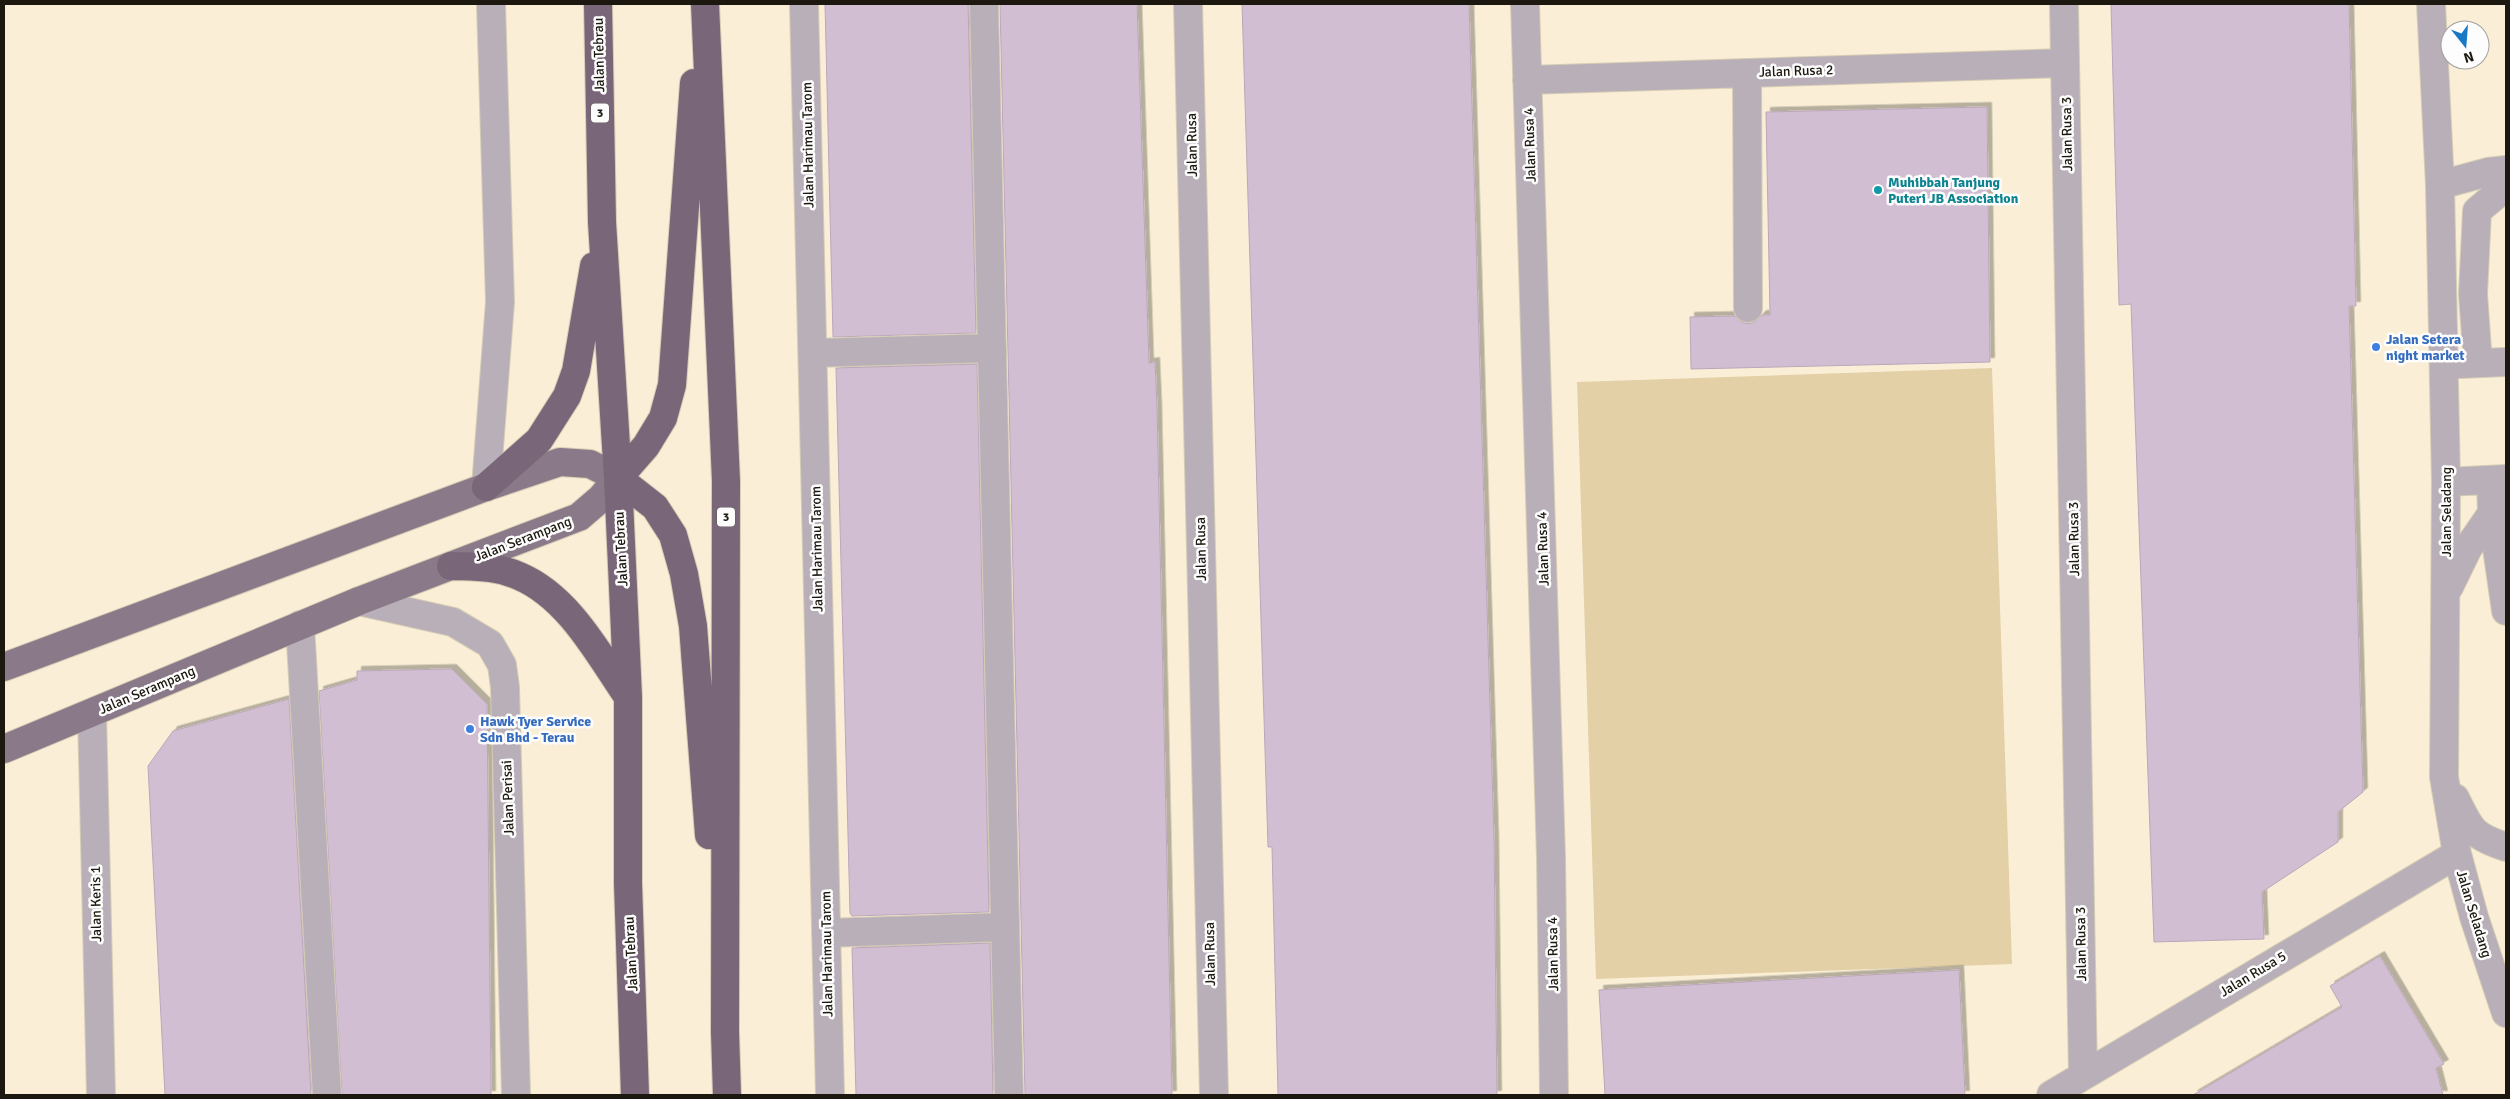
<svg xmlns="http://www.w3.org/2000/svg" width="2510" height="1099" font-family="Signika,sans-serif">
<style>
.green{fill:#e3d0a7}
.building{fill:#d2bed2;stroke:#bba7bb;filter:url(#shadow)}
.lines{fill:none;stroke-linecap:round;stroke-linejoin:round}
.minor-casing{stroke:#d6cdb6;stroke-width:30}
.major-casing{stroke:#d6cdb6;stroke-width:30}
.highway-casing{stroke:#d6cdb6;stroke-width:30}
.minor{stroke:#b9afb8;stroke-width:28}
.major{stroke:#8a7989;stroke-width:28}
.highway{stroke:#796678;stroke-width:28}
.culture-dot{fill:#0f9aa8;stroke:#fdfdfd;stroke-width:2}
.shop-dot{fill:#3f7fe0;stroke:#fdfdfd;stroke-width:2}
.labels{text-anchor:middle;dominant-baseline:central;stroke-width:5;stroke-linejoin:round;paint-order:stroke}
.shield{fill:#fdfdfd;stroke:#605d56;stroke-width:1}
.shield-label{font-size:12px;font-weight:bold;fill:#1c180f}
.street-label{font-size:14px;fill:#1c180f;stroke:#fdfdfd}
.culture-label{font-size:14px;font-weight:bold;fill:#0d838f;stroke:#fdfdfd;text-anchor:start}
.shop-label{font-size:14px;font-weight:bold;fill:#366cbe;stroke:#fdfdfd;text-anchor:start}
</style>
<defs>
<filter id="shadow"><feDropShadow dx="4.5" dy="-4.5" stdDeviation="0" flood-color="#0004"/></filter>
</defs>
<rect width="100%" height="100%" fill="#faefd6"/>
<!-- green -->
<path class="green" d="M 1992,368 L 2012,964 L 1596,979 L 1577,382 Z"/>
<!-- building -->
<path class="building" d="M 825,4 L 968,4 L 976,333 L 833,337 Z
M 1000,4 L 1137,4 L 1149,363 L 1155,362 L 1157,407 L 1172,1095 L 1025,1095 Z
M 1242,4 L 1469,4 L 1494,840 L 1497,1095 L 1278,1095 L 1272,847 L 1268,847 Z
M 2111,4 L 2349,4 L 2356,306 L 2349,306 L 2363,792 L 2338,812 L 2338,842 L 2262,892 L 2264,939 L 2154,942 L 2131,304 L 2119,305 Z
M 1987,107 L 1990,362 L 1691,369 L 1690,317 L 1735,316 L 1741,322 L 1749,324 L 1756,321 L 1762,315 L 1770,315 L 1766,112 Z
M 977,364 L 989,912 L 852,916 L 850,913 L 836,368 Z
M 452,669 L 487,704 L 491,1095 L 342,1095 L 319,691 L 357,680 L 357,671 Z
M 289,699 L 311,1095 L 165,1095 L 148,766 L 173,731 Z
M 990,943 L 993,1095 L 856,1095 L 852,948 Z
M 2380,956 L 2444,1064 L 2436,1068 L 2443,1095 L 2193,1095 L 2342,1007 L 2330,986 Z
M 1959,970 L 1965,1095 L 1605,1095 L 1599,990 Z"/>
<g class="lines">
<defs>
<path id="minor" d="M 804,4 L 830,1095
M 984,4 L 1009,1095
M 1188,4 L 1214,1095
M 1525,4 L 1551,857 L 1554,1095
M 2064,4 L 2083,1075
M 2431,4 L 2440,185 L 2446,482 L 2444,777 L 2457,854 L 2474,917 L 2506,1013
M 1747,73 L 1748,308
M 1527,80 L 2065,63
M 2440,185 L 2488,172 L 2506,170
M 813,353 L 992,348
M 2478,363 L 2473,294 L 2477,211 L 2503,189 L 2506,191
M 2460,364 L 2506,362
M 2446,482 L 2506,479
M 486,487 L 500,302 L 491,4
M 2492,513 L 2506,611
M 2449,587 L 2468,548 L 2492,513 L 2491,480
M 359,601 L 453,622 L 490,644 L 502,665 L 505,687 L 516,1095
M 300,625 L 327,1095
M 92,713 L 101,1095
M 2455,798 C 2471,830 2472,836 2506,847
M 826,933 L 1005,927
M 2051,1095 L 2457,854"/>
<path id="major" d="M 4,667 L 486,487 L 560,462 L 590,464 L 618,478 L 600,499 L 579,517 L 359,601 L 4,749"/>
<path id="highway" d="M 598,4 L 602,222 L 618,478 L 628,697 L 628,883 L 635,1095
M 705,4 L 726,481 L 725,1032 L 727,1095
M 618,478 L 655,507 L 673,535 L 684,574 L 693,626 L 709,835
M 618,478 L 646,446 L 663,418 L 672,385 L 694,83
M 486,487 L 539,440 L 567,396 L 576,371 L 594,266
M 451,566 C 474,567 497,566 519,576 C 569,597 599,655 628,697"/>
</defs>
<!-- minor casing -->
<use href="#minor" class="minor-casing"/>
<!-- major casing -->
<use href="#major" class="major-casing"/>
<!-- highway casing -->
<use href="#highway" class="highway-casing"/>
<!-- minor -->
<use href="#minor" class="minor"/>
<!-- major -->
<use href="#major" class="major"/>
<!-- highway -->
<use href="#highway" class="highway"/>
</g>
<!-- markers -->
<circle class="culture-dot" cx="1878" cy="190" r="5"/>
<g class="shop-dot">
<circle cx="2376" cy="347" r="5"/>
<circle cx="470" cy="729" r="5"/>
</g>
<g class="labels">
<!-- shield labels -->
<g class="shield">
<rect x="591" y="103.5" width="18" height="19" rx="4"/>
<rect x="717" y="507.5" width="18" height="19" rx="4"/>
</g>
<g class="shield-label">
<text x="600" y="113">3</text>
<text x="726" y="517">3</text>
</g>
<!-- street labels -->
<g class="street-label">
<text transform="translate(599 55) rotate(-91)">Jalan Tebrau</text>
<text transform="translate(1796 71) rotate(-2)">Jalan Rusa 2</text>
<text transform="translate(2067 134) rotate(-91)">Jalan Rusa 3</text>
<text transform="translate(808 145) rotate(-91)">Jalan Harimau Tarom</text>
<text transform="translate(1192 145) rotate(-91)">Jalan Rusa</text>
<text transform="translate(1530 145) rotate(-92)">Jalan Rusa 4</text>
<text transform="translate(2446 512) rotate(-90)">Jalan Seladang</text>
<text transform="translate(523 539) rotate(-21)">Jalan Serampang</text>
<text transform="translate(2074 539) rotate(-91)">Jalan Rusa 3</text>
<text transform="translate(621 549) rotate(-93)">Jalan Tebrau</text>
<text transform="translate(817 549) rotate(-91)">Jalan Harimau Tarom</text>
<text transform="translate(1201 549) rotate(-91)">Jalan Rusa</text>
<text transform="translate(1543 549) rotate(-92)">Jalan Rusa 4</text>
<text transform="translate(147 690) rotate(-23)">Jalan Serampang</text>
<text transform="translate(508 798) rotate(-92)">Jalan Perisai</text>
<text transform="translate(96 904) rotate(-91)">Jalan Keris 1</text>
<text transform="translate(2474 914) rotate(73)">Jalan Seladang</text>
<text transform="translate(2081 944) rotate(-91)">Jalan Rusa 3</text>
<text transform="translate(631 954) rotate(-93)">Jalan Tebrau</text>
<text transform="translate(827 954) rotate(-91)">Jalan Harimau Tarom</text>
<text transform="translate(1210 954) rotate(-91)">Jalan Rusa</text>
<text transform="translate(1553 954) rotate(-91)">Jalan Rusa 4</text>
<text transform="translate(2253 974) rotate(-31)">Jalan Rusa 5</text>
</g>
<!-- culture labels -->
<g class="culture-label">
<text x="1888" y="182">Muhibbah Tanjung<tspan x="1888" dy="16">Puteri JB Association</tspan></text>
</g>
<!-- shop labels -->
<g class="shop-label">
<text x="2386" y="339">Jalan Setera<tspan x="2386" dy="16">night market</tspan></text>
<text x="480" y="721">Hawk Tyer Service<tspan x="480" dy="16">Sdn Bhd - Terau</tspan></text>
</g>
</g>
<!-- border -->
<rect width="2510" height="1099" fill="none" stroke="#1c180f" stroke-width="10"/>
<!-- north arrow -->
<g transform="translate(2465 45) rotate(163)"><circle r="24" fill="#fdfdfd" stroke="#a3a19e"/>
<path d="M0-4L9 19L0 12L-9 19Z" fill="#1779c5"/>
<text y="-8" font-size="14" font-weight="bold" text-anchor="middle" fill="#1c180f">N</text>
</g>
</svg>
